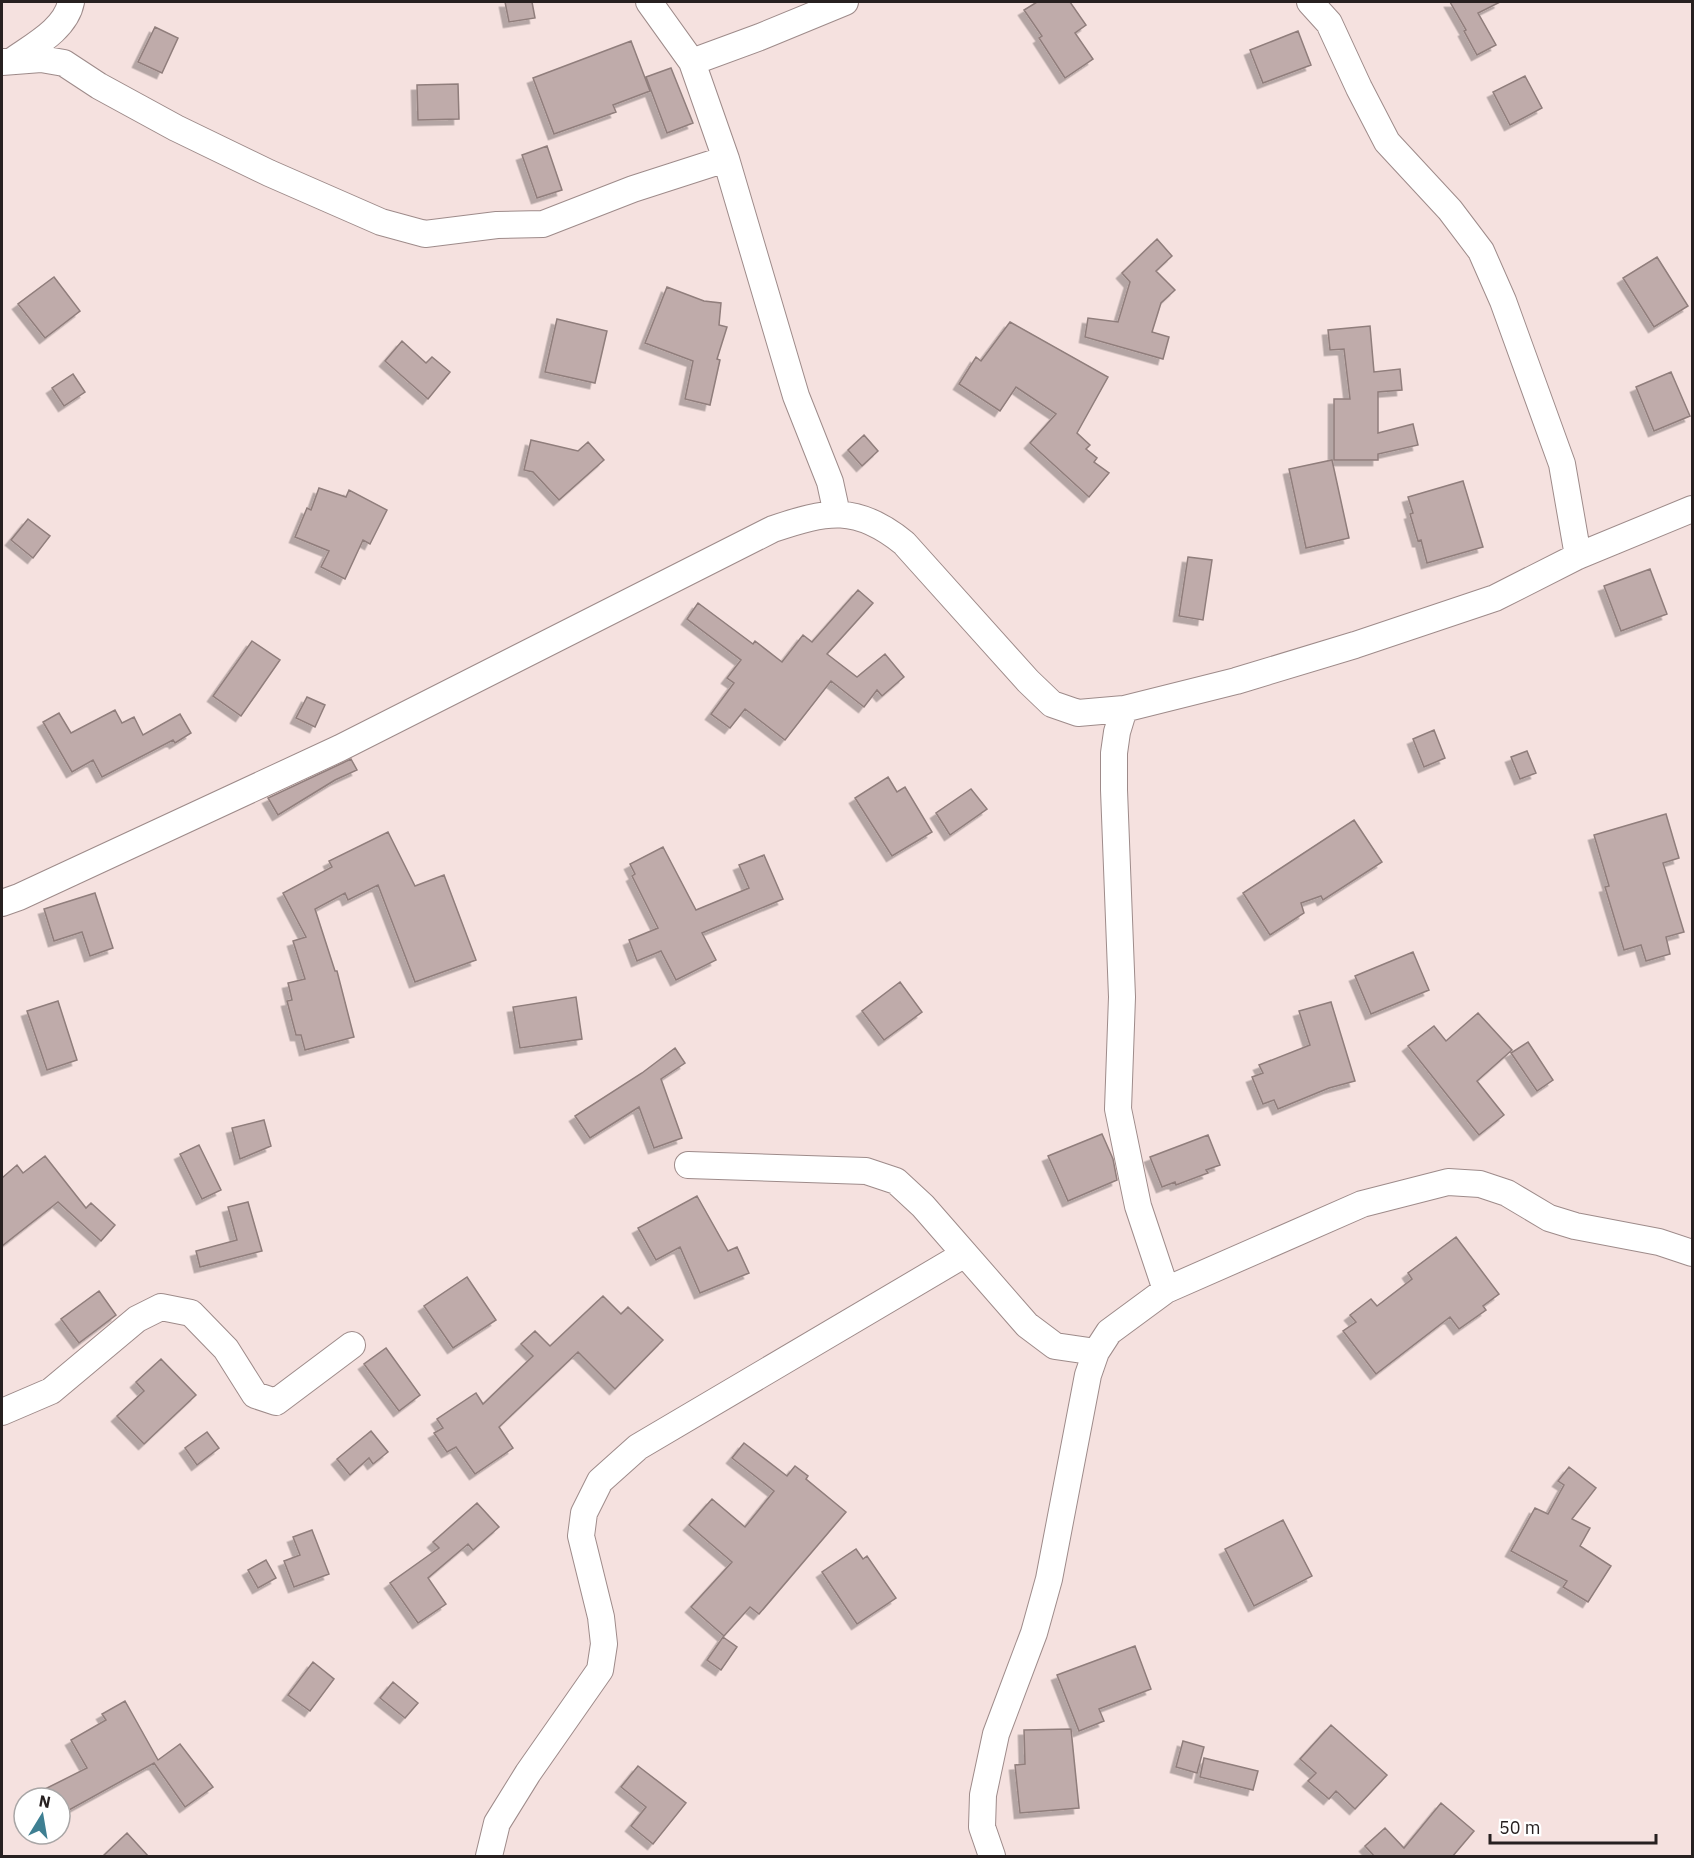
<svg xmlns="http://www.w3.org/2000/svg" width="1694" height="1858" font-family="'IBM Plex Sans',sans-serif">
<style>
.building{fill:#bfabaa;stroke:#907e7c;stroke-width:1.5;filter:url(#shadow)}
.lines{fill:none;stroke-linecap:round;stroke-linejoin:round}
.minor-casing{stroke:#9e8b8a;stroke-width:28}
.minor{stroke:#fff;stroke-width:26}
</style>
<defs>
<filter id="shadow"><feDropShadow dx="-5.5" dy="5.5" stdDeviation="0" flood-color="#0004"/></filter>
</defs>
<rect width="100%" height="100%" fill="#f5e1df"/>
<!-- building -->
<path class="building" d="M 505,2 L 532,2 L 535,18 L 509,22 Z
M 1037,2 L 1070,2 L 1086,25 L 1075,33 L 1093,59 L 1065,78 L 1039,38 L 1042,36 L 1024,10 Z
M 1450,2 L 1500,2 L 1478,13 L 1496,45 L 1477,55 L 1464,31 L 1466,30 Z
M 155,27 L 178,38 L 162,73 L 138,62 Z
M 1298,31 L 1311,65 L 1263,83 L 1250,50 Z
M 631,41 L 650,91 L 613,105 L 616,112 L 554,134 L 533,78 Z
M 671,68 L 693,123 L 667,133 L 646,77 Z
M 1525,76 L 1542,108 L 1510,125 L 1493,92 Z
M 458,84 L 459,119 L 418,120 L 417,85 Z
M 547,146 L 562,190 L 537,198 L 522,155 Z
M 1157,239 L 1172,256 L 1156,271 L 1175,290 L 1161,303 L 1152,332 L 1169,337 L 1163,359 L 1085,337 L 1088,318 L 1118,322 L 1130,282 L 1122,273 Z
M 1657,257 L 1688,306 L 1654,327 L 1623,278 Z
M 54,277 L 80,311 L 45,338 L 18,304 Z
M 667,287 L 704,301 L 721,303 L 719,325 L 727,327 L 717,359 L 720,360 L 710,405 L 685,399 L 693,361 L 645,343 Z
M 557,319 L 607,331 L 595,383 L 545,372 Z
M 1010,322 L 1108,377 L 1077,433 L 1090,445 L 1086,449 L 1097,458 L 1094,462 L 1109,473 L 1089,497 L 1030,443 L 1056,414 L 1016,387 L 1000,411 L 959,384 L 976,357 L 981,361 Z
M 1370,326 L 1374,372 L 1400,369 L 1402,390 L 1378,392 L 1378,433 L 1413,424 L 1418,445 L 1378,454 L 1378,460 L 1334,460 L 1334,399 L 1350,399 L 1344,349 L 1330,350 L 1328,330 Z
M 402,341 L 426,363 L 432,357 L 450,372 L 428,399 L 385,361 Z
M 1671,372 L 1690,416 L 1654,431 L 1636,387 Z
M 73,374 L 85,392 L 64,406 L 52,388 Z
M 864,435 L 878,451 L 862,466 L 848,450 Z
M 531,440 L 578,451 L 588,442 L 604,460 L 559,500 L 533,472 L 524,470 Z
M 1332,460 L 1349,538 L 1306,548 L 1289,469 Z
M 1463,481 L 1483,547 L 1427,563 L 1421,540 L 1418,541 L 1410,514 L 1413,513 L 1408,497 Z
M 319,488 L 346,497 L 349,490 L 387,510 L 370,544 L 363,540 L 345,579 L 321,567 L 329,551 L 295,537 L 307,508 L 311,510 Z
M 28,519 L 50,536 L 33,558 L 11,540 Z
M 1188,557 L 1212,560 L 1203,620 L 1179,616 Z
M 1650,569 L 1667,614 L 1621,631 L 1604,586 Z
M 858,590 L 873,603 L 827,654 L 857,677 L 885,654 L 904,677 L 882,696 L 877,690 L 864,707 L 831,681 L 785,740 L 745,709 L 730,728 L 711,714 L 734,683 L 727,678 L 741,660 L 687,619 L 698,603 L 753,644 L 755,641 L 782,662 L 803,635 L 812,642 Z
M 252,641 L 280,660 L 241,716 L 213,696 Z
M 307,697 L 325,705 L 315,727 L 296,718 Z
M 115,710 L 122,723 L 134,717 L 143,735 L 180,714 L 191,733 L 175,743 L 173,740 L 102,777 L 93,760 L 72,772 L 43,722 L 59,713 L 71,733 Z
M 1434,730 L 1445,758 L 1424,767 L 1413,739 Z
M 1527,751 L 1536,773 L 1520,779 L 1511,757 Z
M 351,759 L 357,770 L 335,780 L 278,815 L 268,798 Z
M 888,777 L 897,792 L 905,787 L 932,832 L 892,856 L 855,798 Z
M 971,789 L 987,809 L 950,835 L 936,813 Z
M 1666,814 L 1679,858 L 1663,863 L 1684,932 L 1666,937 L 1670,954 L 1646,961 L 1641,945 L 1624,950 L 1605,887 L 1609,886 L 1594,835 Z
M 1354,820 L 1382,862 L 1323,900 L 1321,896 L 1301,903 L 1304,913 L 1270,935 L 1243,893 Z
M 388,832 L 415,886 L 444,875 L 476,960 L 415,982 L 378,885 L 348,900 L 345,893 L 315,909 L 335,971 L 337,971 L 354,1037 L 305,1050 L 301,1035 L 296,1035 L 287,1001 L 292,1000 L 288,983 L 305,979 L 293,941 L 306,937 L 283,893 L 332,867 L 329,861 Z
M 663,847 L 696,910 L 749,888 L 739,865 L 764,855 L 783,899 L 702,933 L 716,960 L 676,980 L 661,951 L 637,961 L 629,940 L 658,928 L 632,876 L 635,874 L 630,864 Z
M 95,893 L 113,948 L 90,956 L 82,932 L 54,941 L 44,909 Z
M 1413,952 L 1429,990 L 1371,1014 L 1355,976 Z
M 900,982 L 922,1012 L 884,1040 L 862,1011 Z
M 576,997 L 582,1039 L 520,1048 L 513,1007 Z
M 58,1001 L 77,1060 L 47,1070 L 27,1011 Z
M 1331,1002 L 1355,1081 L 1329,1088 L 1278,1109 L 1274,1100 L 1263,1104 L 1252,1077 L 1263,1073 L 1259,1065 L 1310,1045 L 1299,1011 Z
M 1478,1013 L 1512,1050 L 1477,1081 L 1504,1115 L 1479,1135 L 1408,1046 L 1434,1026 L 1446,1041 Z
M 1528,1042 L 1553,1080 L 1537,1091 L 1511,1053 Z
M 675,1048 L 685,1063 L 661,1079 L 682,1138 L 654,1148 L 639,1107 L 590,1138 L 575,1116 L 642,1073 Z
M 264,1120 L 271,1146 L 240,1159 L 232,1128 Z
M 1102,1134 L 1113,1159 L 1117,1180 L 1068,1201 L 1048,1156 Z
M 1208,1135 L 1220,1165 L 1206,1170 L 1208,1173 L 1176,1185 L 1175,1182 L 1162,1187 L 1150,1157 Z
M 199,1145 L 221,1190 L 202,1199 L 180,1154 Z
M 45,1156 L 86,1208 L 91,1203 L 115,1225 L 101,1241 L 58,1202 L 2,1246 L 2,1178 L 17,1165 L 23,1173 Z
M 697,1196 L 728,1251 L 737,1247 L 749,1273 L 700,1293 L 680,1247 L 656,1260 L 638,1228 Z
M 248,1202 L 262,1251 L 200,1267 L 196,1251 L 237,1240 L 228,1207 Z
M 1456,1237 L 1499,1294 L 1483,1306 L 1486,1310 L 1459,1329 L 1450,1317 L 1376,1374 L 1343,1331 L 1356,1322 L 1350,1315 L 1371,1299 L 1377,1306 L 1412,1279 L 1408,1273 Z
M 467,1277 L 496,1320 L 453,1348 L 424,1306 Z
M 99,1291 L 116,1315 L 79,1343 L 61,1319 Z
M 603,1296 L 621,1314 L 628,1307 L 663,1340 L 615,1389 L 578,1352 L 499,1427 L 513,1448 L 475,1474 L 456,1447 L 447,1452 L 434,1433 L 443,1428 L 437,1419 L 476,1393 L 483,1404 L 533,1356 L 521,1344 L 535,1331 L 550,1346 Z
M 386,1348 L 420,1395 L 399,1411 L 364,1364 Z
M 161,1359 L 196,1395 L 144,1444 L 117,1416 L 144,1391 L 136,1382 Z
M 371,1431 L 388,1452 L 373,1464 L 369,1458 L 350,1475 L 337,1459 Z
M 207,1432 L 219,1448 L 197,1465 L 185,1448 Z
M 744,1443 L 787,1476 L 795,1466 L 808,1476 L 806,1479 L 846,1512 L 759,1614 L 750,1607 L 724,1636 L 691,1607 L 732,1562 L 689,1525 L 712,1499 L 745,1527 L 774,1491 L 732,1458 Z
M 1569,1467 L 1596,1488 L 1572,1519 L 1590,1528 L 1580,1546 L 1611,1566 L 1588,1602 L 1563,1587 L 1567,1581 L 1511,1551 L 1535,1508 L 1548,1514 L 1564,1485 L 1558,1481 Z
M 477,1503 L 499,1527 L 473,1550 L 468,1544 L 428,1578 L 446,1604 L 418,1623 L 390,1583 L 439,1548 L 433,1542 Z
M 1283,1520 L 1312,1576 L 1254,1606 L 1225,1549 Z
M 312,1530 L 329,1574 L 294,1587 L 284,1561 L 300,1555 L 293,1537 Z
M 856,1549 L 863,1559 L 867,1556 L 896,1598 L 857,1624 L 822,1572 Z
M 266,1560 L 276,1578 L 258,1588 L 248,1570 Z
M 723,1637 L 737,1647 L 721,1670 L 707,1660 Z
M 1135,1646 L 1151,1689 L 1099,1709 L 1104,1721 L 1079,1731 L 1057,1675 Z
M 313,1662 L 334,1679 L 310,1711 L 288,1695 Z
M 393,1682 L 418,1703 L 405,1718 L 380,1698 Z
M 125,1701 L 158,1760 L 180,1744 L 213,1787 L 185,1807 L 154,1763 L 60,1815 L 60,1798 L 27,1798 L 87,1768 L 71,1740 L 106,1720 L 102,1714 Z
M 1331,1725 L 1387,1775 L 1355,1809 L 1336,1791 L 1329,1799 L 1308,1781 L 1316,1773 L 1300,1759 Z
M 1071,1729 L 1079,1808 L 1020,1813 L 1015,1765 L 1025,1764 L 1024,1730 Z
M 1183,1741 L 1204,1747 L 1197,1773 L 1176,1767 Z
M 1204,1758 L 1258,1771 L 1253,1790 L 1200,1777 Z
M 638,1766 L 686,1803 L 653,1844 L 631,1826 L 646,1807 L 621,1787 Z
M 1441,1803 L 1474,1831 L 1452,1857 L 1375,1857 L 1365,1846 L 1385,1828 L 1404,1848 Z
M 127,1833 L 149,1857 L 102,1857 Z"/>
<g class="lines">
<defs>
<path id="minor" d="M 649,2 L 692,62 L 726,159 L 796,396 L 830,482 L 837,514
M 1310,2 L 1329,23 L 1359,88 L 1387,142 L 1450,210 L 1481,251 L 1503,301 L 1562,464 L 1578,556
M 12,61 C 33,46 66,29 71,2
M 2,62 L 41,59 L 64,63 L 99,86 L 176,128 L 269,173 L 381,222 L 425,234 L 497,225 L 543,224 L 633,189 L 726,159
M 692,62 L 760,37 L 845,2
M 1124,709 L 1117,732 L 1114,753 L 1114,790 L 1122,997 L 1118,1109 L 1138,1206 L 1166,1290
M 2,903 L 19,897 L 340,748 L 773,529 C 827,511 856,504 904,543 L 1028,681 L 1052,704 L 1078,713 L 1124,709 L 1236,681 L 1355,645 L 1495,598 L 1578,556 L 1692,509
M 688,1165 L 866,1171 L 896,1181 L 923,1206 L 1027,1325 L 1055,1346 L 1096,1352
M 2,1412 L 51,1391 L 137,1319 L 161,1307 L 191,1313 L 226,1349 L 255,1395 L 276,1402 L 352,1345
M 489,1856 L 497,1823 L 528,1773 L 600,1670 L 604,1644 L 601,1617 L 581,1536 L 584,1513 L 600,1481 L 638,1447 L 965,1254
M 992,1856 L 982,1827 L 983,1795 L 996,1734 L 1034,1633 L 1049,1579 L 1088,1375 L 1096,1352 L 1109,1332 L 1166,1290 L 1362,1204 L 1448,1182 L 1480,1184 L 1507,1193 L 1549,1218 L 1575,1226 L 1659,1242 L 1692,1253"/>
</defs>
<!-- minor casing -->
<use href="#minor" class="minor-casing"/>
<!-- minor -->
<use href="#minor" class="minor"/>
</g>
<!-- border -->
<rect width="1694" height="1858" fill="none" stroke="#272020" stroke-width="6"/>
<!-- north arrow -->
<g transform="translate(42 1816) rotate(11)"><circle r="28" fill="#ffffff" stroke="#a9a6a6" stroke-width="1.5"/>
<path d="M0-4.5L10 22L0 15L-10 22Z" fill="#3e7f92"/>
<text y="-9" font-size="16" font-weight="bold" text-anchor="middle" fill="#272020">N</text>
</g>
<!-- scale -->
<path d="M1490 1834v9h166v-9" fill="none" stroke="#272020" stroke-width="3"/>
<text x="1499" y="1834" font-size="18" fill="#272020" stroke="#ffffff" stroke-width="4.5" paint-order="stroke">50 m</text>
</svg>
